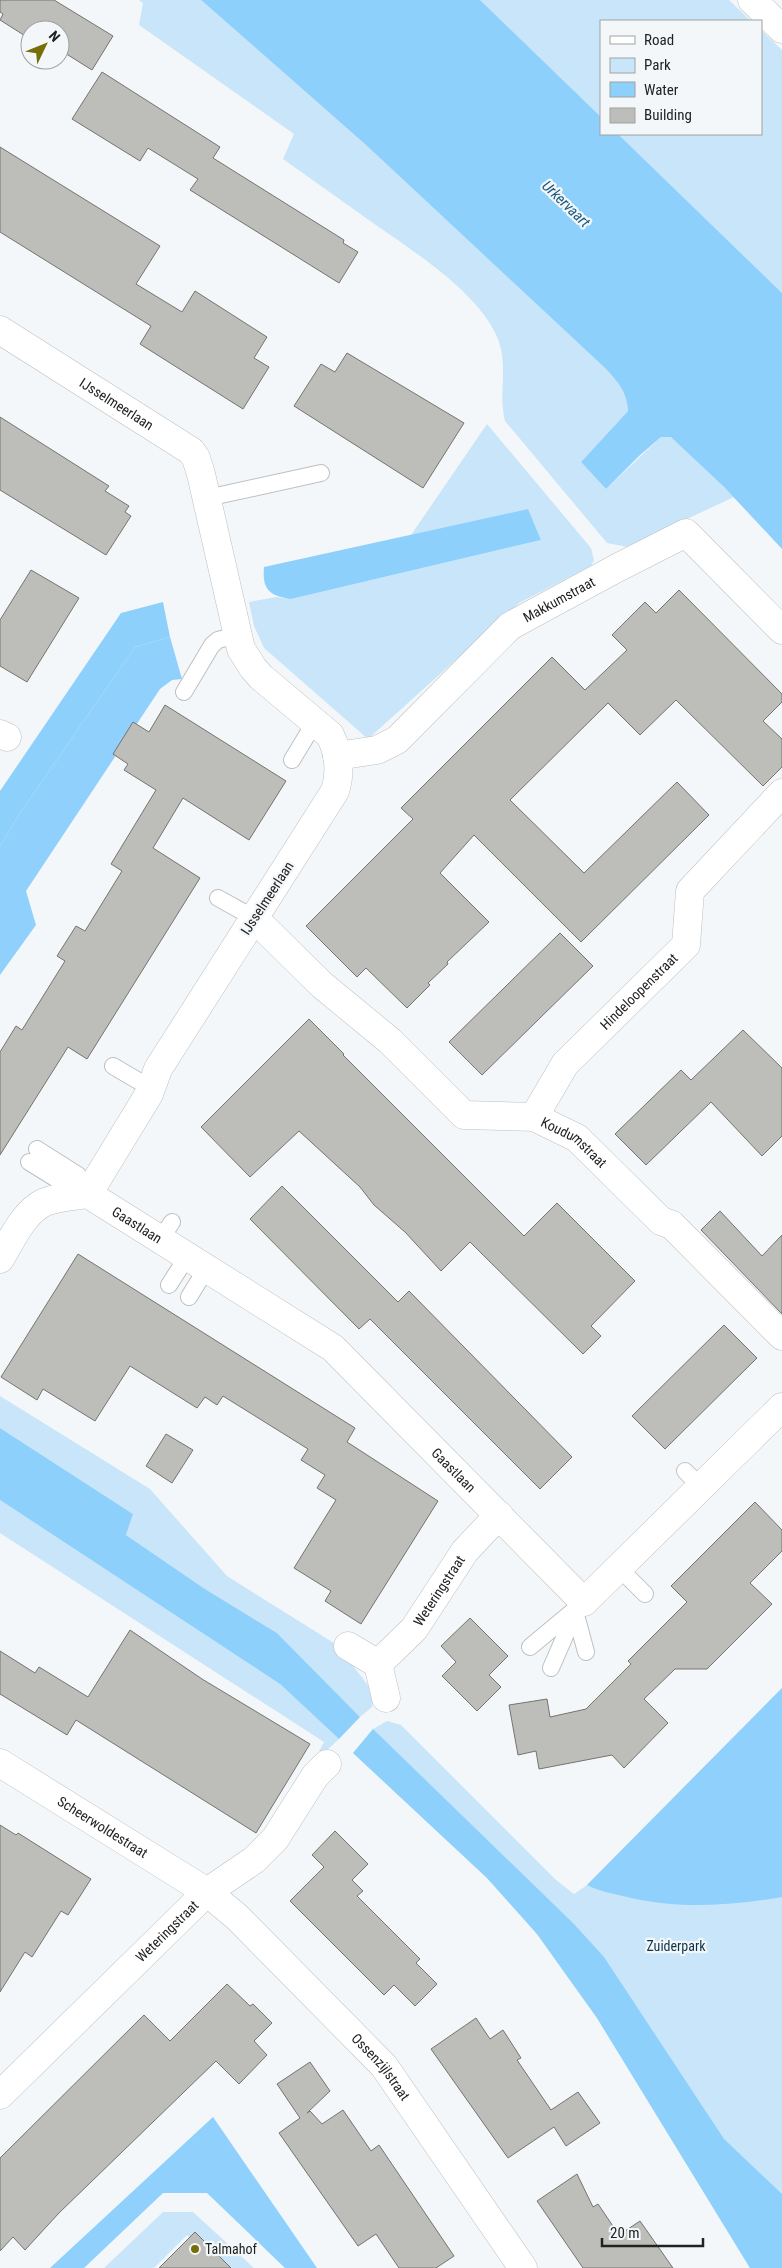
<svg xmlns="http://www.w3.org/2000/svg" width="782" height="2268" font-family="'Roboto Condensed',sans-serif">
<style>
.green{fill:#c9e5f9}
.forest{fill:#8fd0fc}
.water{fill:#8ed0fc}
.building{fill:#bdbdba;stroke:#747470}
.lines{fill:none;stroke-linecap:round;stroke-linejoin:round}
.service-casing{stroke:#bdc0c2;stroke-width:18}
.minor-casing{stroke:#bdc0c2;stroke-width:29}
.service{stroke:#fff;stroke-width:16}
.minor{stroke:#fff;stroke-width:28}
.poi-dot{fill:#776d09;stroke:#f4f7f9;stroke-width:2}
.labels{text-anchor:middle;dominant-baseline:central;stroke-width:4.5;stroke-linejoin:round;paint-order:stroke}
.street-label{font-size:14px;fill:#212223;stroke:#f4f7f9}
.park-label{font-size:14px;fill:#0d3349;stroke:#f4f7f9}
.poi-label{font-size:14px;fill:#212223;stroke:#f4f7f9;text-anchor:start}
.water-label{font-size:15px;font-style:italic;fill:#1a597e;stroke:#f4f7f9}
</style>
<rect width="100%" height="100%" fill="#f4f7f9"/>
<!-- green -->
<path class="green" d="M 139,0 L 201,0 L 366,145 L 606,369 C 618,382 627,392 628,411 L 581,462 L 606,489 L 661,437 L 672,437 L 734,497 L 627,547 L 607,543 L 505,421 C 498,394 508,370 499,342 C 483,295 413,251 373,223 C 343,202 313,180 283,159 L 294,134 L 139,25 L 143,3 Z
M 480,0 L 729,0 L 751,21 L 601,21 L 601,117 Z
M 761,30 L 782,50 L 782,293 L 618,134 L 761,134 Z
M 487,424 L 591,548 L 594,560 L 591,566 L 519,603 L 368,739 L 264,648 L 254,626 L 249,602 L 276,597 L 291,599 L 541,540 L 528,510 L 411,535 Z
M 0,1396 L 150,1489 L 227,1576 L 345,1650 L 343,1653 L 374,1693 L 372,1707 L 360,1717 L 277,1633 L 205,1589 L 126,1535 L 133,1514 L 0,1428 Z
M 0,1500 L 280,1684 L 339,1739 L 326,1751 L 319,1751 L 324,1742 L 0,1533 Z
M 782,1688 L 782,2268 L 750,2268 L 597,2018 L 537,1934 L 487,1878 L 353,1753 L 373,1729 L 387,1721 L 401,1725 L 556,1880 L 574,1894 L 587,1885 Z
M 163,2212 L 193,2212 L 254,2268 L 216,2268 L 218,2266 L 187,2235 L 154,2268 L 104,2268 Z"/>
<!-- forest -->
<path class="forest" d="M 170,637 L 182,679 L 172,680 L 160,689 L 26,891 L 36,925 L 0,975 L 0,846 L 20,813 L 135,647 Z
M 782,1688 L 782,1897 C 729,1906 684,1909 631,1898 C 616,1894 601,1892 587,1885 Z
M 213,2117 L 317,2268 L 285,2268 L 207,2193 L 163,2193 L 84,2268 L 50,2268 Z"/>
<!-- water -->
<path class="water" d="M 201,0 L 480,0 L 601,117 L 601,134 L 618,134 L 782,293 L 782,549 L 725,488 L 671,437 L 661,437 L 639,456 L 606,489 L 581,462 L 628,411 C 627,392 618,382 606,369 L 366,145 Z
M 528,509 L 541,540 L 291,599 C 269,596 262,589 264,567 Z
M 163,602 L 170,637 L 135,647 L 20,813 L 0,846 L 0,791 L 121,613 Z
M 0,1428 L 133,1514 L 126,1535 L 205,1589 L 277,1633 L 360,1717 L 339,1739 L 280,1684 L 0,1500 Z
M 373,1729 L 573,1923 L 604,1957 L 724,2139 L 782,2194 L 782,2268 L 750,2268 L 597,2018 L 537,1934 L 487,1878 L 353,1753 Z"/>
<!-- building -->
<path class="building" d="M 0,0 L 54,0 L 113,36 L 92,70 L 60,50 L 60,30 L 30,30 L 30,39 L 0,20 L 3,14 L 0,12 Z
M 102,72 L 220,147 L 213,158 L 344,240 L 343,243 L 358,252 L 339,283 L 190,190 L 198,179 L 148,148 L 140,161 L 72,119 Z
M 0,147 L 160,246 L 136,284 L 182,312 L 195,291 L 267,337 L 254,358 L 269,367 L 243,409 L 140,344 L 151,326 L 0,232 Z
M 347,353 L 464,423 L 423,488 L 294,406 L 321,364 L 335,372 Z
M 0,417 L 109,486 L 105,491 L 129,506 L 125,512 L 131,516 L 106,555 L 0,490 Z
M 31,570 L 79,598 L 27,682 L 0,666 L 0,620 Z
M 679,590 L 782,694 L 782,702 L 763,721 L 782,739 L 782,767 L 763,786 L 676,700 L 640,735 L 608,703 L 510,800 L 584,873 L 677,782 L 709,815 L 581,942 L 474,835 L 440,873 L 489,922 L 447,962 L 448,964 L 428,983 L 430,985 L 407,1008 L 366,968 L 357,977 L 306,926 L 413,819 L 401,808 L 552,657 L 585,690 L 627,650 L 612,635 L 645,602 L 656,613 Z
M 165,705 L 286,781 L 249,840 L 183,798 L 153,848 L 200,878 L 87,1059 L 68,1047 L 0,1155 L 0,1052 L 16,1026 L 22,1030 L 65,961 L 57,956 L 76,926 L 85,931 L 122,871 L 111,864 L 156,790 L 124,770 L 128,764 L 113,754 L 133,722 L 149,732 Z
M 560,933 L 593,966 L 482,1075 L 449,1042 Z
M 309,1019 L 344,1054 L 343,1055 L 524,1236 L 557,1203 L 635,1281 L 591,1326 L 601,1336 L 583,1354 L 470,1242 L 441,1271 L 405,1232 L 374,1205 L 360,1187 L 299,1131 L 250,1177 L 201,1127 Z
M 743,1030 L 782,1068 L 782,1136 L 762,1156 L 711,1102 L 646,1165 L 615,1134 L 681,1070 L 691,1080 Z
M 282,1186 L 398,1302 L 409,1291 L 572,1457 L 540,1489 L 370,1319 L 359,1329 L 250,1219 Z
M 720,1211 L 762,1256 L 782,1235 L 782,1314 L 701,1230 Z
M 78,1254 L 355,1428 L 347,1442 L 438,1501 L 361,1624 L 325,1601 L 331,1591 L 294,1568 L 336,1500 L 317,1488 L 325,1475 L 301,1460 L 308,1449 L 223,1396 L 217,1405 L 205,1397 L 197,1408 L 130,1366 L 95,1421 L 43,1389 L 37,1400 L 1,1377 Z
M 724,1325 L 757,1358 L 665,1449 L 632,1416 Z
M 166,1434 L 193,1450 L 172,1483 L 146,1466 Z
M 755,1502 L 782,1530 L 782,1551 L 750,1583 L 772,1604 L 707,1669 L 675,1669 L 644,1699 L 668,1723 L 624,1768 L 612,1755 L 539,1769 L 536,1751 L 518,1755 L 509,1705 L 547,1699 L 550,1717 L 586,1709 L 631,1664 L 628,1661 L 687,1602 L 671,1586 Z
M 470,1618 L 508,1656 L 489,1675 L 501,1687 L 477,1711 L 442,1676 L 456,1662 L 441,1646 Z
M 130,1630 L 202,1679 L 310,1744 L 256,1833 L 76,1720 L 67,1735 L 0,1694 L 0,1651 L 35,1673 L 39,1667 L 88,1697 Z
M 0,1825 L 16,1835 L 18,1833 L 91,1879 L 68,1915 L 61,1911 L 32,1957 L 25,1952 L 0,1992 Z
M 335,1831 L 368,1864 L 352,1880 L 363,1891 L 357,1896 L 420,1959 L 416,1963 L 437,1984 L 415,2006 L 394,1985 L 384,1995 L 290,1901 L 324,1867 L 312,1855 Z
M 227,1984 L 250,2006 L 253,2004 L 272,2023 L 254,2041 L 267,2055 L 239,2084 L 216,2061 L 59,2213 L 25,2250 L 13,2237 L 0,2251 L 0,2158 L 144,2015 L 170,2041 Z
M 476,2018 L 490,2039 L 503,2030 L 521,2058 L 517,2060 L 551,2110 L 578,2092 L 600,2123 L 566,2146 L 554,2127 L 508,2158 L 431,2049 Z
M 310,2062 L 330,2091 L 307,2113 L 310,2111 L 322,2124 L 343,2110 L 371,2151 L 379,2145 L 454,2256 L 436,2268 L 399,2268 L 376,2234 L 358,2246 L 279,2133 L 300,2118 L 277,2084 Z
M 577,2174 L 593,2207 L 598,2204 L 619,2235 L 640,2221 L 673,2268 L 583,2268 L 537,2201 Z
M 195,2232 L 231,2268 L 159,2268 Z"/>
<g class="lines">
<defs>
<path id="service" d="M 207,498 L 321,473
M 184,692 L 212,645 L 218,640 L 237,635
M 292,760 L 315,722
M 218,898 L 254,918
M 113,1066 L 152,1089
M 37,1149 L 78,1175 L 88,1194
M 29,1162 L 63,1183 L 83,1192
M 160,1240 L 172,1222
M 169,1285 L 187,1257
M 189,1297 L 206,1269
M 685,1471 L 701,1487
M 619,1568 L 645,1594
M 575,1611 L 586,1652
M 530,1647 L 584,1602
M 551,1668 L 575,1613"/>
<g id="minor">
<path d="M 752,0 L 782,29"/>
<path id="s1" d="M 0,330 L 191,451 L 196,458 L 201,474 L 241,649 L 253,668 L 261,677 L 330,735 C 339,753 341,772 335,791 L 158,1069 L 149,1094 L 88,1194 C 74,1196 58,1197 45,1202 C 23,1212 12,1240 0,1259"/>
<path d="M 0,734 L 7,737"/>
<path id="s2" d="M 337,756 L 377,750 L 397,740 L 510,626 L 617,568 L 686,533 L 782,630"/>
<path id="s3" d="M 254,918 L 322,985 L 390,1041 L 464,1115 L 534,1117 L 577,1138 L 661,1221 L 672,1225 L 782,1336"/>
<path id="s4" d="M 534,1117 L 565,1064 L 686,945 L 690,891 L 782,793"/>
<path id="s5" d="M 88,1194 L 333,1348 L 584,1602 L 782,1407"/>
<path d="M 348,1646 L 378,1664 L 386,1698"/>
<path id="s6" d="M 378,1664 L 414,1629 L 465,1551 L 499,1515"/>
<path id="s7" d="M 0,1763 L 207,1892 L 237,1917 L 384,2066 L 523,2268"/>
<path id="s8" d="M 0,2095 L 207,1892 L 254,1860 L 275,1839 L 315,1776 L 327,1764"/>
</g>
</defs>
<!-- service casing -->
<use href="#service" class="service-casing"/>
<!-- minor casing -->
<use href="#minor" class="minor-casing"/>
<!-- service -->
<use href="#service" class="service"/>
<!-- minor -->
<use href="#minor" class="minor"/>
</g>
<!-- markers -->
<circle class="poi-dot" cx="195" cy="2249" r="5"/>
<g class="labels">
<!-- street labels -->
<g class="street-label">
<text stroke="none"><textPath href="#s1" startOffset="138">IJsselmeerlaan</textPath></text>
<text stroke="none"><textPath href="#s2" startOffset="279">Makkumstraat</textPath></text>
<text transform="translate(267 898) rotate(-57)">IJsselmeerlaan</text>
<text stroke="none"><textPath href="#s4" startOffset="165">Hindeloopenstraat</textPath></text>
<text stroke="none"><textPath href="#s3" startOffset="406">Koudumstraat</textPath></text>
<text stroke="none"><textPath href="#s5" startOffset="58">Gaastlaan</textPath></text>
<text stroke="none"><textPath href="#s5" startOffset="461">Gaastlaan</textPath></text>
<text stroke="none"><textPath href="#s6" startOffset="96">Weteringstraat</textPath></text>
<text stroke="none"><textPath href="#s7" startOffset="121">Scheerwoldestraat</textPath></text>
<text stroke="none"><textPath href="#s8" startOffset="234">Weteringstraat</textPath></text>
<text stroke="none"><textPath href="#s7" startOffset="491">Ossenzijlstraat</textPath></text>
</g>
<!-- park labels -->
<g class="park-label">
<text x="676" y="1946">Zuiderpark</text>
</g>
<!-- poi labels -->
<g class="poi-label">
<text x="205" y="2249">Talmahof</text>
</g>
<!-- water labels -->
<g class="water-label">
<text transform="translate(566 204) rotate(44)">Urkervaart</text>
</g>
</g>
<!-- legend -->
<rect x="600" y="20" width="162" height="115" fill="#f4f7f9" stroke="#a0a2a3"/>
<rect x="610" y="36" width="25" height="8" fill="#ffffff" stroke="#a0a2a3"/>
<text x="644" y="45" font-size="15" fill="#212223">Road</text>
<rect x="610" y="58" width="25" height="15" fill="#c9e5f9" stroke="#a0a2a3"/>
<text x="644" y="70" font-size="15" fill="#212223">Park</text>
<rect x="610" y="82" width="25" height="15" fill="#8ed0fc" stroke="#a0a2a3"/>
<text x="644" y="95" font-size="15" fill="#212223">Water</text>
<rect x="610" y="108" width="25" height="15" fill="#bdbdba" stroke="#a0a2a3"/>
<text x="644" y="120" font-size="15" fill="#212223">Building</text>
<!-- north arrow -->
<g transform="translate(45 45) rotate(47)"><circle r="24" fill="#f4f7f9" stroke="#a0a2a3"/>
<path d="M0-4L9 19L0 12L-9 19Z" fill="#776d09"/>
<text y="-8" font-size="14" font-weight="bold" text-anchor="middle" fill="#212223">N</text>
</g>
<!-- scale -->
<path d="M602 2238v8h101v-8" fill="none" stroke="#212223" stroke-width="2.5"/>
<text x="610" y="2238" font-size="15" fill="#212223" stroke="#f4f7f9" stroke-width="4" paint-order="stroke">20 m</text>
</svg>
